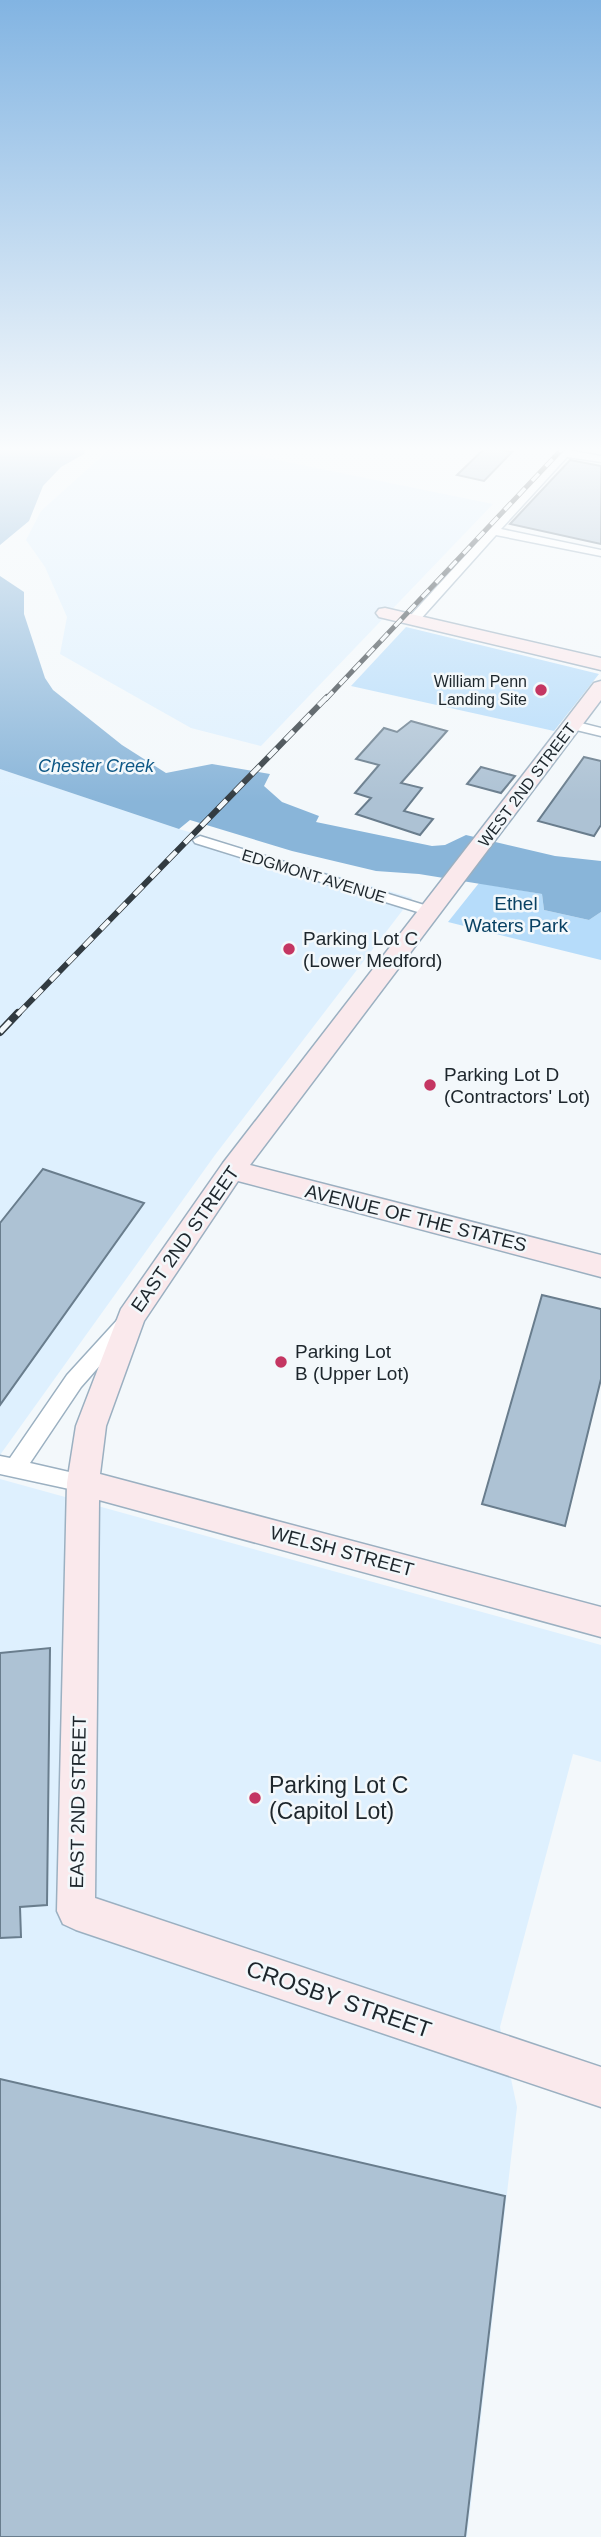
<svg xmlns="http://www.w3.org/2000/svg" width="601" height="2537" font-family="Helvetica,sans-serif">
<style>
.built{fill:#def0fe}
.green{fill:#b6dcfa}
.water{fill:#89b5d9}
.building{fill:#adc2d4;stroke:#697d8d;stroke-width:2}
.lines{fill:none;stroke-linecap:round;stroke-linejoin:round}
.street-casing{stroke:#9bb0c1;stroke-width:3}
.secondary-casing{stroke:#9bb0c1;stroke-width:3}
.street{fill:#fff;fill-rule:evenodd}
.secondary{fill:#fae9ec;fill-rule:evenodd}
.rail-far2-casing{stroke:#323b41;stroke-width:5}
.rail-far1-casing{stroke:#323b41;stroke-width:6}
.rail-casing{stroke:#323b41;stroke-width:8}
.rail-far2{stroke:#f3f8fb;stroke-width:3.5;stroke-dasharray:10;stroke-linecap:butt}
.rail-far1{stroke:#f3f8fb;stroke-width:4.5;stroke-dasharray:12;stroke-linecap:butt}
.rail{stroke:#f3f8fb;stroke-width:5;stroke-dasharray:15;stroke-linecap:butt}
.poi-dot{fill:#c43662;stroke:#f3f8fb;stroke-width:2.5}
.labels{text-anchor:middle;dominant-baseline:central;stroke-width:5;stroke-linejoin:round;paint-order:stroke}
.far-poi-label{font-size:16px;fill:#1d262c;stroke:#f3f8fb;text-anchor:end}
.far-street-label{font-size:16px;fill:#1d262c;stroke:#f3f8fb}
.far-water-label{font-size:18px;font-style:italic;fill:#0d5785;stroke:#f3f8fb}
.park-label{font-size:19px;fill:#094163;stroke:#f3f8fb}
.poi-label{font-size:19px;fill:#1d262c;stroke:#f3f8fb;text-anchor:start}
.street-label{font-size:19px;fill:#1d262c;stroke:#f3f8fb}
.near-poi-label{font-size:23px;fill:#1d262c;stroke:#f3f8fb;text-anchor:start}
.near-street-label{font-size:23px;fill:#1d262c;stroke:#f3f8fb}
</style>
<rect width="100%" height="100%" fill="#f3f8fb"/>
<!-- built -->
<path class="built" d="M 112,447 L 214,447 L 493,504 L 261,746 L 191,728 L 60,654 L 67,617 L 45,567 L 26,540 L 41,511 Z
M 0,769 L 179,829 L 412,898 L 215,1155 L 0,1455 Z
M 0,1479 L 601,1645 L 601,1762 L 573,1754 L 500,2027 L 517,2107 L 467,2537 L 0,2537 Z"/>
<!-- green -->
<path class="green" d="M 406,627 L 599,674 L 554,731 L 351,686 Z
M 479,883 L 542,894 L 544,910 L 589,920 L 601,912 L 601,960 L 448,922 Z"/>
<!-- water -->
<path class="water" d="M 0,447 L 85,449 L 84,454 L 61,467 L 43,486 L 29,521 L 0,545 Z
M 0,576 L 24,592 L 24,614 L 45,678 L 53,690 L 122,745 L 166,773 L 212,764 L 270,774 L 264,786 L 282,802 L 319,816 L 316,822 L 432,846 L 445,845 L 466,835 L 555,856 L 601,861 L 601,912 L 589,920 L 544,910 L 542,894 L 419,874 L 376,871 L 292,851 L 190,820 L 179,829 L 0,769 Z"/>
<!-- building -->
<path class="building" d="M 486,447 L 512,452 L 484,481 L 457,475 Z
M 570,460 L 601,466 L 601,544 L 510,524 Z
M 411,721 L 447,731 L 401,783 L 422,788 L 404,811 L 433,819 L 420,835 L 356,814 L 371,798 L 355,793 L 379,765 L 356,759 L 384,728 L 397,732 Z
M 584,757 L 601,761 L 601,825 L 594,836 L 538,821 Z
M 481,767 L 515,776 L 501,793 L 467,784 Z
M 43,1169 L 144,1203 L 0,1405 L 0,1223 Z
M 542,1295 L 601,1309 L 601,1379 L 565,1526 L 482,1504 Z
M 50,1648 L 47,1905 L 20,1907 L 21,1937 L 0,1938 L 0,1653 Z
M 0,2079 L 505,2196 L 465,2537 L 0,2537 Z"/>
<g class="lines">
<defs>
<path id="street" d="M 565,447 L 575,447 L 572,451 L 601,456 L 601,462 L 567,457 L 501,529 L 601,550 L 601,556 L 496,535 L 418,622 L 410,622 L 410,616 Z
M 573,721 L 601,728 L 601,736 L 568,728 L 568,722 Z
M 200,836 L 434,908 L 437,911 L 429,916 L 424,914 L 195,843 L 193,840 Z
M 126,1315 L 133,1318 L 136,1323 L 133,1328 L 81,1387 L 30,1463 L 91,1477 L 94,1483 L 91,1489 L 83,1492 L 0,1474 L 0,1456 L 10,1458 L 67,1375 L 119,1318 Z"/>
<path id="secondary" d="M 385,608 L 601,658 L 601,670 L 379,617 L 376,613 L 379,609 Z
M 601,681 L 601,700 L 250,1165 L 601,1255 L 601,1277 L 238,1181 L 144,1321 L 106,1426 L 100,1474 L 601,1607 L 601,1637 L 99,1500 L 95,1898 L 601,2067 L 601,2107 L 76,1930 L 63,1924 L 57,1911 L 67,1483 L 76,1426 L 121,1309 L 223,1163 L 594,683 Z"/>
</defs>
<!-- street casing -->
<use href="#street" class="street-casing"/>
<!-- secondary casing -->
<use href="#secondary" class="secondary-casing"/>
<!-- street -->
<use href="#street" class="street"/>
<!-- secondary -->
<use href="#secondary" class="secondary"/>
<defs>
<path id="rail-far2" d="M 326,699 L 564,447"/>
<path id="rail-far1" d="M 17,1015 L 327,697"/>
<path id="rail" d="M 0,1032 L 18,1013"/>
</defs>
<!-- rail-far2 casing -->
<use href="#rail-far2" class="rail-far2-casing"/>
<!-- rail-far1 casing -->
<use href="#rail-far1" class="rail-far1-casing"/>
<!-- rail casing -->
<use href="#rail" class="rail-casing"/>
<!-- rail-far2 -->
<use href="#rail-far2" class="rail-far2"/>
<!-- rail-far1 -->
<use href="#rail-far1" class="rail-far1"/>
<!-- rail -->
<use href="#rail" class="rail"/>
</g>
<!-- sky -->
<linearGradient id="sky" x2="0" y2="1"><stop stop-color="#82b4e2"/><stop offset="0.56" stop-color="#fafcfd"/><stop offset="1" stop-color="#fafcfd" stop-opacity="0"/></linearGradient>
<rect width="601" height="802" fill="url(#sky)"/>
<!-- markers -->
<g class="poi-dot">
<circle cx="541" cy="690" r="7"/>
<circle cx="289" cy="949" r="7"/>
<circle cx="430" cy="1085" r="7"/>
<circle cx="281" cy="1362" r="7"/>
<circle cx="255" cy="1798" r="7"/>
</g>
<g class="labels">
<!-- far-poi labels -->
<g class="far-poi-label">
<text x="527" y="681">William Penn<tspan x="527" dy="18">Landing Site</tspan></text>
</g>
<!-- far-street labels -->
<g class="far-street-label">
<text transform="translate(527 785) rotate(-53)">WEST 2ND STREET</text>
<text transform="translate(314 876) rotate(17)">EDGMONT AVENUE</text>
</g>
<!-- far-water labels -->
<g class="far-water-label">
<text x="96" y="766">Chester Creek</text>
</g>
<!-- park labels -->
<g class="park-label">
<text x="516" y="903">Ethel<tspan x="516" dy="22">Waters Park</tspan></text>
</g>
<!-- poi labels -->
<g class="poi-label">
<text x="303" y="938">Parking Lot C<tspan x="303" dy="22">(Lower Medford)</tspan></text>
<text x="444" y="1074">Parking Lot D<tspan x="444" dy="22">(Contractors' Lot)</tspan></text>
<text x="295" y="1351">Parking Lot<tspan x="295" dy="22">B (Upper Lot)</tspan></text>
</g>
<!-- street labels -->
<g class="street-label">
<text transform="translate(416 1218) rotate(14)">AVENUE OF THE STATES</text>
<text transform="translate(185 1239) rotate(-55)">EAST 2ND STREET</text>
<text transform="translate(342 1551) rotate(15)">WELSH STREET</text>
<text transform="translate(78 1802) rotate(-89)">EAST 2ND STREET</text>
</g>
<!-- near-poi labels -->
<g class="near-poi-label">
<text x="269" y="1785">Parking Lot C<tspan x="269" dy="26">(Capitol Lot)</tspan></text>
</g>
<!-- near-street labels -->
<g class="near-street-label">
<text transform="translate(339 1999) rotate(19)">CROSBY STREET</text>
</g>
</g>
</svg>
